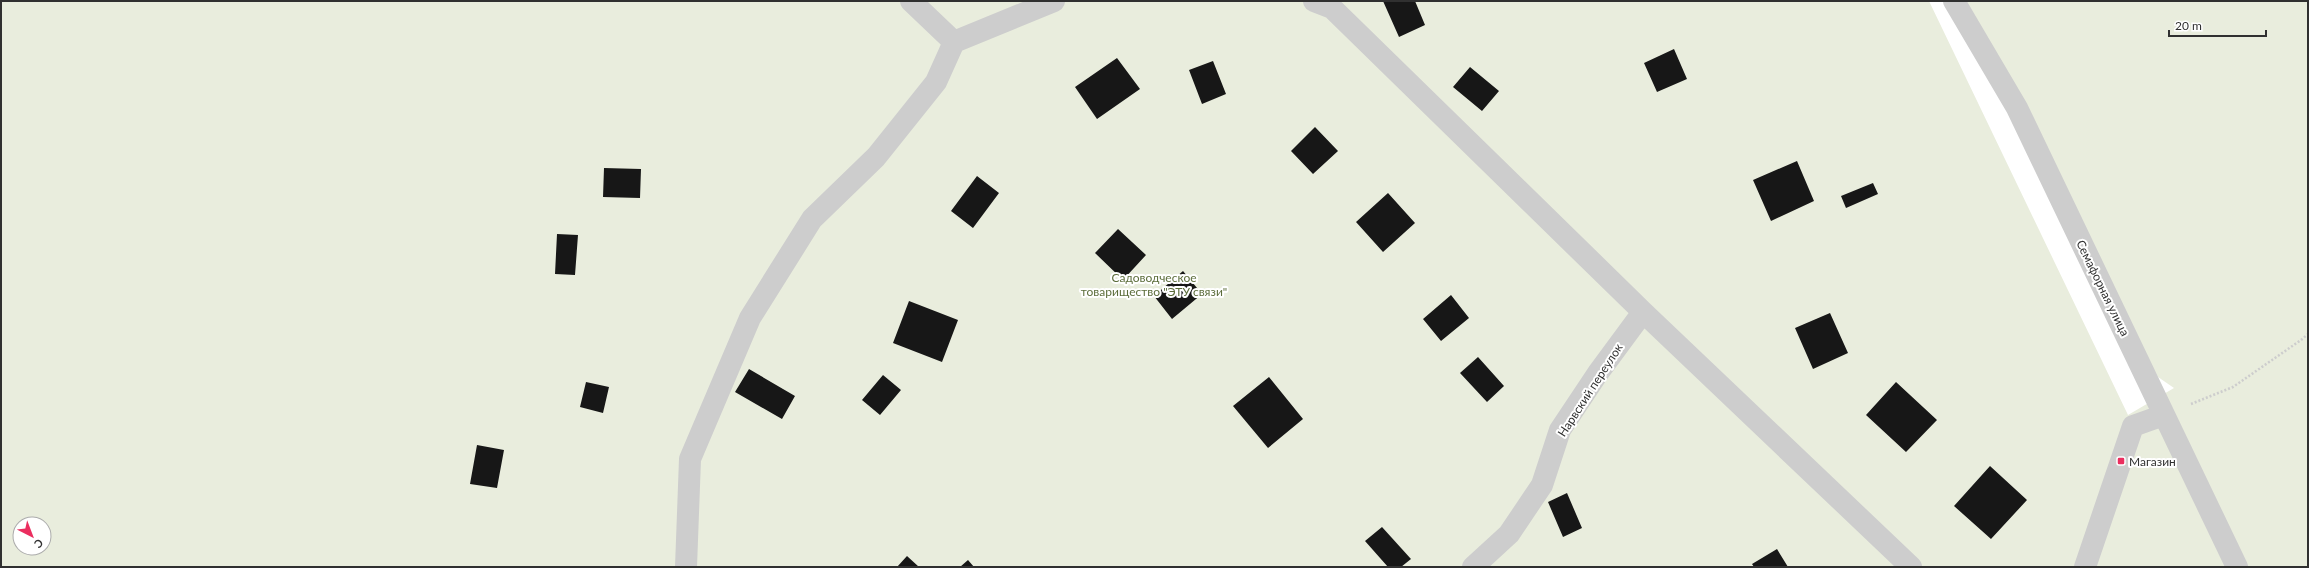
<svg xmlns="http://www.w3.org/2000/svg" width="2309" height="568" font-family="Lato,sans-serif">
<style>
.green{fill:#e9eddd;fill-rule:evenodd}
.building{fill:#171717}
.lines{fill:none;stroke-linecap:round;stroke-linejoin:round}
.path{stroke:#cdcdcd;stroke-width:2.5;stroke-dasharray:2 2;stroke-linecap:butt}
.minor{stroke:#cdcdcd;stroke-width:22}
.poi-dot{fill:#eb2e5f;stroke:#fff;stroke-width:1.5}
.labels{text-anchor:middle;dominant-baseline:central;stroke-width:4;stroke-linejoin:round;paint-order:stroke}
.park-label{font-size:12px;fill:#5c6d3b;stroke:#fff}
.street-label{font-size:12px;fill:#303030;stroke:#fff}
.poi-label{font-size:12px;fill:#303030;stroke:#fff;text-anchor:start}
</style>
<rect width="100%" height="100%" fill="#fff"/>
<!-- green -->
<path class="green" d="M 1,1 L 1929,1 L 2128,415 L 2174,388 L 2158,377 L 1953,1 L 2308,1 L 2308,567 L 1,567 ZM 20,524 L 44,524 L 44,548 L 20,548 Z"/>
<!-- building -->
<path class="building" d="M 1383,1 L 1415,1 L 1425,25 L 1399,37 Z
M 1674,49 L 1687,79 L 1657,92 L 1644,63 Z
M 1117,58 L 1140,89 L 1097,119 L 1075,87 Z
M 1213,61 L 1226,94 L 1202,104 L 1189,70 Z
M 1470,67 L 1499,91 L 1482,111 L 1453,87 Z
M 1315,127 L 1338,151 L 1313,174 L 1291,151 Z
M 1797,161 L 1814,201 L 1771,221 L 1753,180 Z
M 604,168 L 641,169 L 640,198 L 603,197 Z
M 977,176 L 999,193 L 973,228 L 951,211 Z
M 1873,183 L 1878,194 L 1846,208 L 1841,196 Z
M 1388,193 L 1415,223 L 1383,252 L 1356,222 Z
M 1118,229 L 1146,255 L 1123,280 L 1095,253 Z
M 557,234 L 578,235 L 575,275 L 555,274 Z
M 1183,271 L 1202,294 L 1172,319 L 1154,296 Z
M 1451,295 L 1469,318 L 1441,341 L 1423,319 Z
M 909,301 L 958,320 L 942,362 L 893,343 Z
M 1830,313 L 1848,353 L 1813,369 L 1795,328 Z
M 1478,357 L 1504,386 L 1487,402 L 1460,373 Z
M 749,369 L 795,396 L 782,419 L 735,392 Z
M 883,375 L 901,390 L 880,415 L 862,400 Z
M 1269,377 L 1303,419 L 1268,448 L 1233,406 Z
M 586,382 L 609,387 L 603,413 L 580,407 Z
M 1896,382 L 1937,420 L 1906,452 L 1866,415 Z
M 477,445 L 504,450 L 497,488 L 470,484 Z
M 1990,466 L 2027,500 L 1991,539 L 1954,506 Z
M 1567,493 L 1582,528 L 1563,537 L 1548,502 Z
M 1382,527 L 1411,559 L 1401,567 L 1388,567 L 1365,541 Z
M 1777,549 L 1788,567 L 1754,567 L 1752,564 Z
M 907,556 L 919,567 L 897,567 Z
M 968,560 L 974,567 L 960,567 Z"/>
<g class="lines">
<!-- path -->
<path class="path" d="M 2191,404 L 2233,387 L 2301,340 L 2308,334"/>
<!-- minor -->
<path class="minor" d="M 911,1 L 954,42
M 1314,1 L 1332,8 L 1643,312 L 1911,567
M 1954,1 L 2017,108 L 2237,567
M 686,567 L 690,459 L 750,318 L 812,219 L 876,157 L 936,82 L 954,42 L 1054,1
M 1473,567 L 1509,534 L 1542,485 L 1560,430 L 1598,373 L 1643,312
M 2085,567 L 2133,426 L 2164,415"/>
</g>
<!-- markers -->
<rect class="poi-dot" x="2117" y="457" width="8" height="8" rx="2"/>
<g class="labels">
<!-- park labels -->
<g class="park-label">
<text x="1154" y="277">Садоводческое<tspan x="1154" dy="14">товарищество "ЭТУ связи"</tspan></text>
</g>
<!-- street labels -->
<g class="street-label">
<text transform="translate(2103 288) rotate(64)">Семафорная улица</text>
<text transform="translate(1590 390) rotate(-57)">Нарвский переулок</text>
</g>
<!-- poi labels -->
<g class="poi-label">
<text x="2129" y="461">Магазин</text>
</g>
</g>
<!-- border -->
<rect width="2309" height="568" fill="none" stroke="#303030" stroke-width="4"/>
<!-- north arrow -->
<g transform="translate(32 536) rotate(138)"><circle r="19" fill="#ffffff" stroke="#acacac"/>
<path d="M0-3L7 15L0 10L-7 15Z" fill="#eb2e5f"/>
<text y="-6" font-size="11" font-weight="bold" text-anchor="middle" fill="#303030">С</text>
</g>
<!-- scale -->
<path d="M2169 30v6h97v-6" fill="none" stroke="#303030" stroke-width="2"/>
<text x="2175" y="30" font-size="12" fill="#303030" stroke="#ffffff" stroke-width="3" paint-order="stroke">20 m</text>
</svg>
